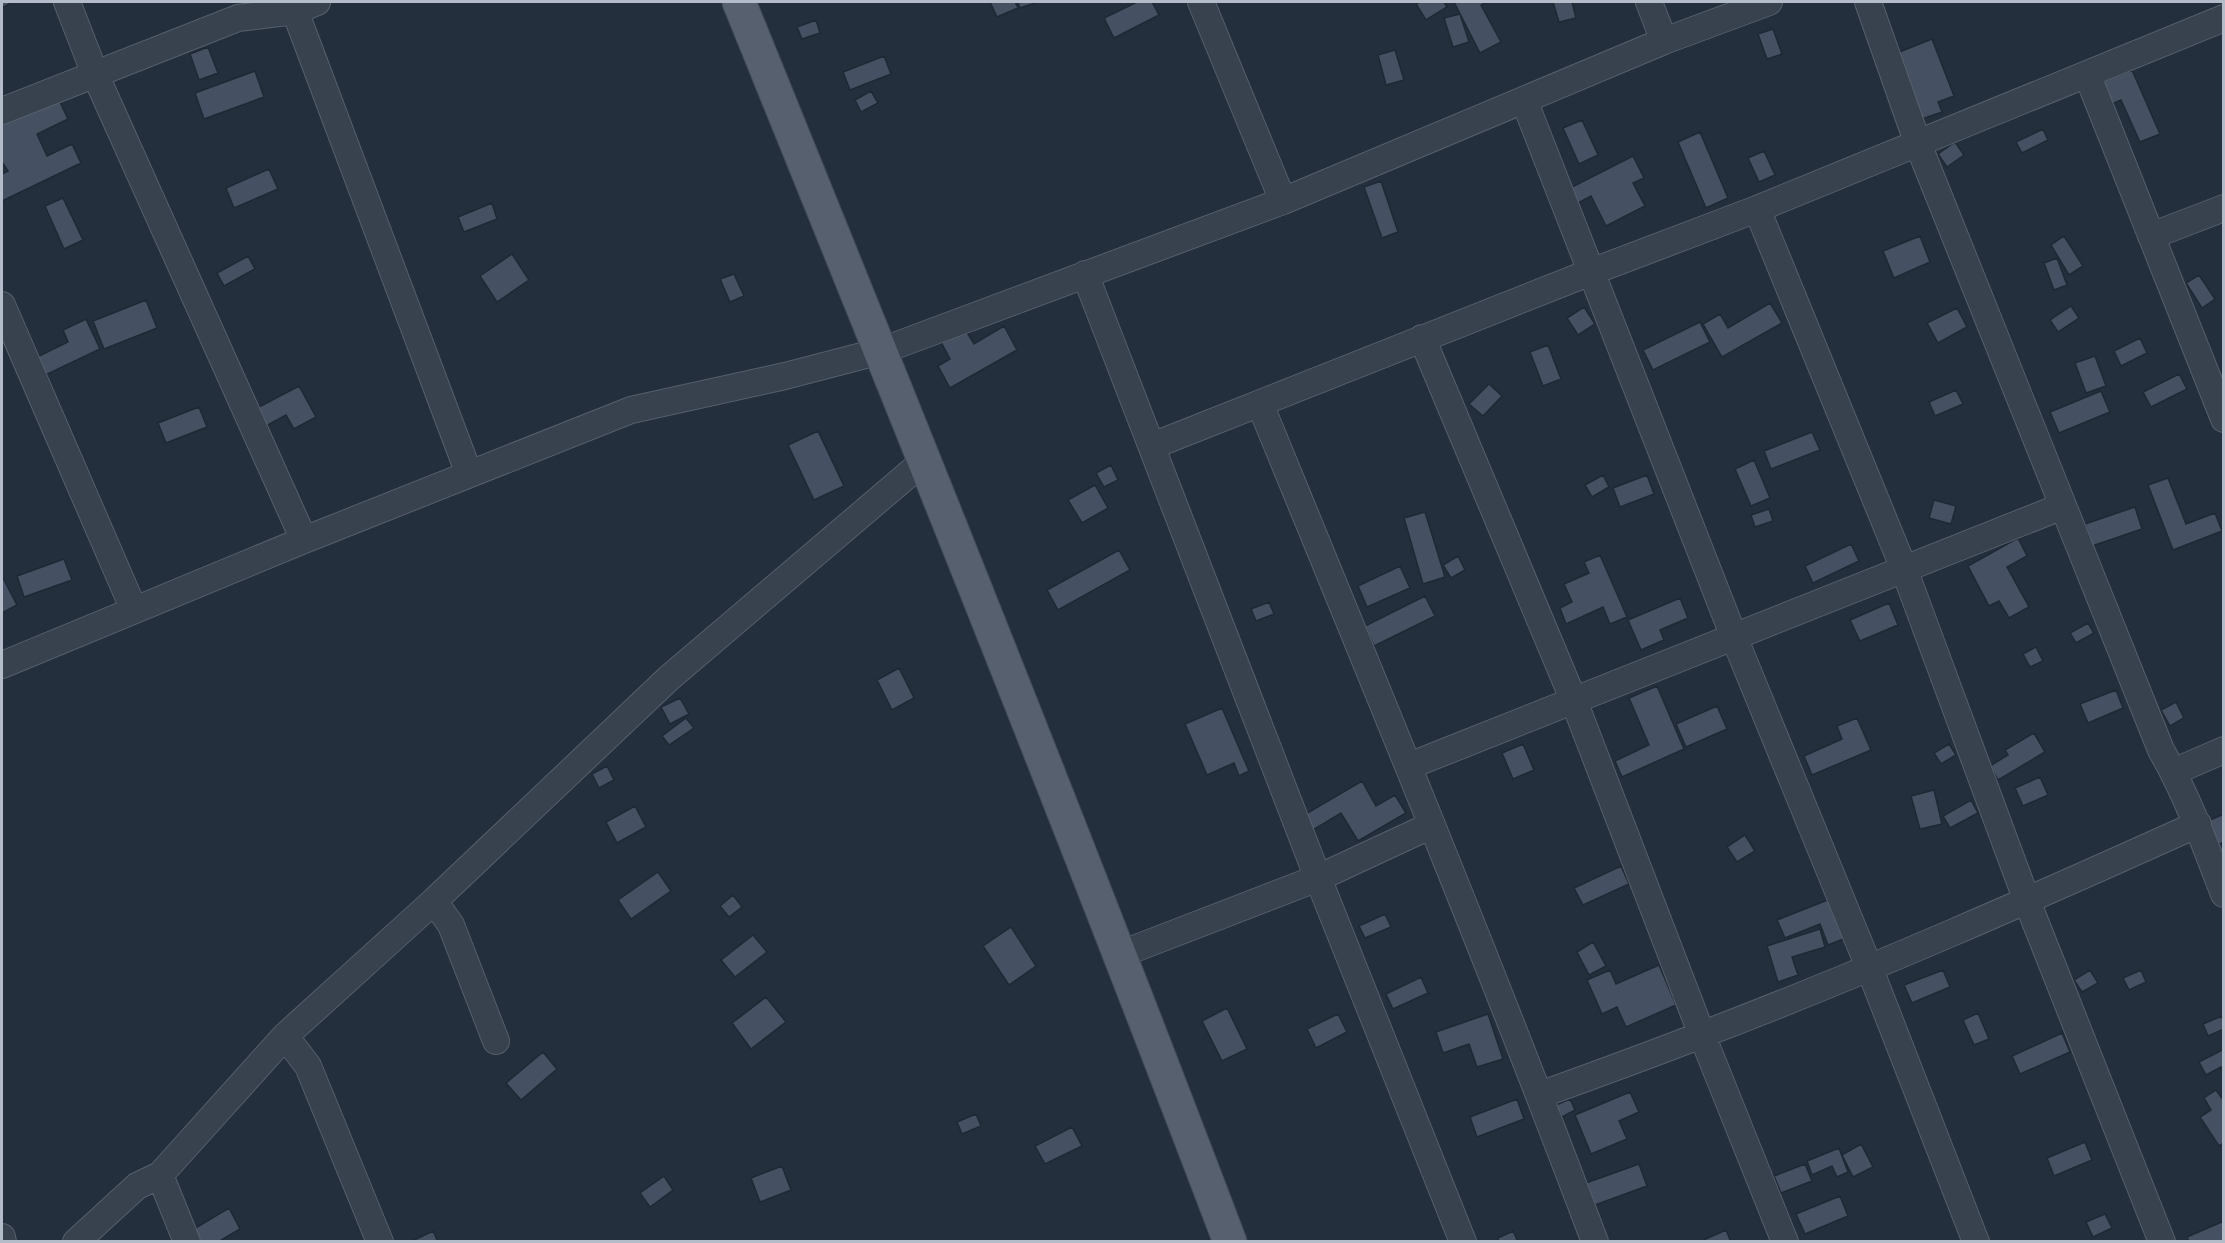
<svg xmlns="http://www.w3.org/2000/svg" width="2225" height="1243" font-family="'Varela Round',sans-serif">
<style>
.building{fill:#455162;stroke:#1f2835;stroke-width:1.5}
.lines{fill:none;stroke-linecap:round;stroke-linejoin:round}
.minor-casing{stroke:#565f6c;stroke-width:28}
.major-casing{stroke:#414a57;stroke-width:35}
.minor{stroke:#38414e;stroke-width:26}
.major{stroke:#56606e;stroke-width:33}
</style>
<rect width="100%" height="100%" fill="#242f3e"/>
<!-- building -->
<path class="building" d="M 2,2 L 13,2 L 2,8 Z
M 990,2 L 1015,2 L 1018,8 L 997,17 Z
M 1018,2 L 1038,2 L 1020,8 Z
M 1137,2 L 1152,2 L 1159,15 L 1114,38 L 1104,18 Z
M 1420,2 L 1444,2 L 1447,7 L 1426,20 L 1416,4 Z
M 1454,2 L 1487,2 L 1481,5 L 1501,42 L 1480,53 Z
M 1553,2 L 1572,2 L 1576,18 L 1559,22 Z
M 1460,14 L 1469,42 L 1453,47 L 1444,18 Z
M 816,20 L 820,33 L 802,39 L 797,27 Z
M 1773,29 L 1782,54 L 1767,59 L 1758,34 Z
M 1932,39 L 1954,96 L 1938,102 L 1942,112 L 1922,119 L 1897,53 Z
M 208,47 L 218,73 L 199,80 L 190,54 Z
M 1395,50 L 1404,80 L 1386,85 L 1378,55 Z
M 884,56 L 891,74 L 850,90 L 843,72 Z
M 2132,70 L 2160,134 L 2140,142 L 2121,100 L 2112,104 L 2102,82 Z
M 255,71 L 264,97 L 204,119 L 195,93 Z
M 871,91 L 878,103 L 861,112 L 855,100 Z
M 58,98 L 68,119 L 37,134 L 47,156 L 72,144 L 81,163 L 2,201 L 2,174 L 8,171 L 2,162 L 2,124 Z
M 1582,120 L 1598,155 L 1579,164 L 1563,128 Z
M 2043,129 L 2048,140 L 2022,153 L 2016,142 Z
M 1700,132 L 1728,198 L 1706,208 L 1678,142 Z
M 1955,142 L 1964,155 L 1947,167 L 1938,154 Z
M 1764,151 L 1775,175 L 1759,182 L 1748,158 Z
M 1633,156 L 1644,178 L 1633,183 L 1645,206 L 1606,226 L 1591,196 L 1578,203 L 1570,188 Z
M 269,169 L 278,189 L 234,208 L 226,188 Z
M 1381,181 L 1398,232 L 1382,238 L 1364,187 Z
M 63,198 L 83,240 L 64,249 L 45,206 Z
M 492,203 L 497,219 L 464,232 L 458,217 Z
M 1920,236 L 1930,262 L 1894,278 L 1883,251 Z
M 2064,236 L 2083,266 L 2069,275 L 2051,245 Z
M 512,254 L 529,280 L 497,302 L 480,276 Z
M 248,256 L 255,269 L 224,286 L 217,273 Z
M 2057,258 L 2067,285 L 2054,290 L 2044,263 Z
M 734,274 L 744,296 L 730,302 L 720,279 Z
M 2199,275 L 2215,299 L 2202,308 L 2186,283 Z
M 146,300 L 157,328 L 104,349 L 93,321 Z
M 1770,303 L 1782,323 L 1722,357 L 1703,324 L 1720,314 L 1728,328 Z
M 2071,306 L 2079,318 L 2058,332 L 2050,320 Z
M 1584,307 L 1595,324 L 1578,335 L 1567,318 Z
M 1957,308 L 1967,327 L 1938,343 L 1927,323 Z
M 86,319 L 100,349 L 37,379 L 29,361 L 68,342 L 63,330 Z
M 1700,322 L 1710,342 L 1653,370 L 1643,350 Z
M 1004,326 L 1017,350 L 950,388 L 938,366 L 950,359 L 941,342 L 965,329 L 974,344 Z
M 2140,338 L 2147,353 L 2121,366 L 2114,351 Z
M 1548,345 L 1561,379 L 1543,386 L 1530,352 Z
M 2095,356 L 2106,386 L 2086,393 L 2075,363 Z
M 2179,374 L 2187,389 L 2151,407 L 2143,392 Z
M 1489,384 L 1502,396 L 1483,416 L 1469,404 Z
M 299,386 L 316,417 L 294,429 L 286,415 L 247,436 L 238,418 Z
M 1956,390 L 1963,404 L 1935,416 L 1929,402 Z
M 2101,391 L 2110,412 L 2059,433 L 2050,412 Z
M 199,407 L 207,427 L 166,443 L 158,423 Z
M 818,431 L 844,486 L 814,500 L 788,445 Z
M 1812,432 L 1820,450 L 1771,469 L 1764,451 Z
M 1754,460 L 1770,498 L 1751,506 L 1735,469 Z
M 1111,465 L 1118,480 L 1104,487 L 1096,473 Z
M 1603,475 L 1609,487 L 1592,497 L 1585,485 Z
M 1647,475 L 1654,494 L 1620,507 L 1613,488 Z
M 2168,478 L 2186,524 L 2215,513 L 2222,531 L 2173,550 L 2148,485 Z
M 1095,485 L 1108,508 L 1082,523 L 1068,500 Z
M 1934,500 L 1956,506 L 1951,524 L 1929,518 Z
M 2135,507 L 2142,529 L 2092,546 L 2085,524 Z
M 1769,509 L 1773,521 L 1755,527 L 1751,515 Z
M 1425,512 L 1445,577 L 1423,584 L 1404,518 Z
M 2018,538 L 2027,556 L 2007,567 L 2029,607 L 2009,618 L 1999,601 L 1989,606 L 1968,566 Z
M 1851,544 L 1859,561 L 1813,583 L 1805,566 Z
M 1119,550 L 1130,570 L 1058,610 L 1047,590 Z
M 1600,555 L 1627,617 L 1610,624 L 1603,607 L 1566,624 L 1560,608 L 1572,602 L 1564,584 L 1589,573 L 1584,562 Z
M 1458,556 L 1465,570 L 1451,578 L 1443,565 Z
M 64,559 L 72,580 L 24,597 L 17,576 Z
M 1400,566 L 1410,588 L 1367,607 L 1358,586 Z
M 3,578 L 17,605 L 2,613 L 2,579 Z
M 1425,596 L 1435,616 L 1374,646 L 1365,626 Z
M 1680,598 L 1688,618 L 1660,630 L 1664,640 L 1641,650 L 1628,620 Z
M 1269,602 L 1274,614 L 1256,621 L 1251,609 Z
M 1889,603 L 1898,625 L 1860,641 L 1850,620 Z
M 2088,623 L 2094,633 L 2076,643 L 2070,633 Z
M 2036,647 L 2043,661 L 2030,667 L 2023,654 Z
M 899,668 L 914,698 L 892,710 L 877,680 Z
M 1657,686 L 1684,749 L 1622,777 L 1615,761 L 1649,745 L 1629,698 Z
M 2116,690 L 2123,708 L 2088,723 L 2080,704 Z
M 680,698 L 689,714 L 670,724 L 661,707 Z
M 2176,702 L 2184,718 L 2170,726 L 2161,710 Z
M 1717,706 L 1727,729 L 1686,747 L 1676,724 Z
M 1222,708 L 1249,771 L 1239,776 L 1234,763 L 1207,775 L 1185,724 Z
M 686,718 L 694,728 L 669,745 L 662,736 Z
M 1857,718 L 1871,750 L 1812,775 L 1804,756 L 1842,739 L 1837,726 Z
M 2034,733 L 2045,752 L 1998,780 L 1990,766 L 2008,755 L 2005,750 Z
M 1523,744 L 1534,770 L 1513,779 L 1502,753 Z
M 1949,744 L 1956,755 L 1941,764 L 1934,753 Z
M 607,766 L 614,780 L 599,788 L 592,774 Z
M 2040,777 L 2048,795 L 2023,806 L 2015,788 Z
M 1362,781 L 1376,806 L 1395,795 L 1406,813 L 1358,841 L 1341,813 L 1313,830 L 1304,815 Z
M 1934,790 L 1942,824 L 1920,829 L 1911,796 Z
M 1971,800 L 1978,813 L 1950,828 L 1943,816 Z
M 635,806 L 646,827 L 617,843 L 606,822 Z
M 2224,814 L 2224,842 L 2213,847 L 2203,823 Z
M 1745,835 L 1755,851 L 1737,862 L 1727,847 Z
M 1621,866 L 1629,884 L 1583,905 L 1574,888 Z
M 658,872 L 671,891 L 631,919 L 618,900 Z
M 733,895 L 742,907 L 729,917 L 720,906 Z
M 1830,899 L 1846,938 L 1828,945 L 1820,924 L 1785,938 L 1777,920 Z
M 1385,914 L 1391,927 L 1365,938 L 1359,926 Z
M 1011,927 L 1036,966 L 1009,985 L 983,946 Z
M 1820,929 L 1825,947 L 1792,957 L 1798,975 L 1778,982 L 1767,946 Z
M 753,935 L 767,952 L 735,977 L 721,960 Z
M 1593,942 L 1606,966 L 1589,975 L 1577,952 Z
M 1659,965 L 1676,1005 L 1626,1027 L 1617,1007 L 1602,1014 L 1587,980 L 1610,970 L 1616,984 Z
M 1943,970 L 1950,987 L 1912,1003 L 1904,985 Z
M 2090,970 L 2098,983 L 2082,992 L 2074,980 Z
M 2141,970 L 2146,982 L 2129,990 L 2123,978 Z
M 1421,977 L 1428,993 L 1393,1009 L 1386,994 Z
M 766,997 L 786,1022 L 751,1049 L 732,1023 Z
M 1227,1008 L 1247,1049 L 1222,1061 L 1202,1021 Z
M 1978,1013 L 1989,1039 L 1974,1045 L 1963,1020 Z
M 1338,1014 L 1347,1032 L 1316,1048 L 1307,1029 Z
M 1488,1014 L 1503,1059 L 1477,1067 L 1469,1044 L 1443,1053 L 1436,1032 Z
M 2222,1016 L 2224,1029 L 2208,1036 L 2203,1024 Z
M 2062,1033 L 2070,1052 L 2020,1074 L 2012,1056 Z
M 2224,1049 L 2224,1073 L 2221,1067 L 2206,1075 L 2199,1062 Z
M 543,1052 L 557,1069 L 521,1100 L 506,1083 Z
M 2216,1090 L 2224,1101 L 2224,1143 L 2219,1146 L 2200,1117 L 2211,1110 L 2204,1098 Z
M 1630,1092 L 1639,1112 L 1619,1121 L 1627,1139 L 1591,1154 L 1575,1115 Z
M 1517,1099 L 1524,1119 L 1477,1137 L 1470,1117 Z
M 1570,1099 L 1575,1110 L 1562,1117 L 1556,1105 Z
M 976,1114 L 981,1126 L 962,1134 L 957,1122 Z
M 1072,1127 L 1082,1146 L 1045,1164 L 1035,1146 Z
M 2085,1142 L 2092,1160 L 2054,1176 L 2047,1158 Z
M 1861,1144 L 1873,1167 L 1853,1177 L 1842,1155 Z
M 1839,1148 L 1848,1172 L 1837,1177 L 1832,1166 L 1812,1175 L 1807,1161 Z
M 1639,1164 L 1647,1186 L 1595,1205 L 1586,1183 Z
M 1805,1164 L 1812,1181 L 1781,1193 L 1774,1176 Z
M 782,1166 L 791,1190 L 760,1202 L 751,1178 Z
M 664,1176 L 673,1190 L 650,1207 L 640,1193 Z
M 1840,1196 L 1848,1216 L 1805,1234 L 1796,1214 Z
M 229,1208 L 240,1229 L 218,1242 L 172,1242 Z
M 2105,1214 L 2112,1228 L 2093,1237 L 2086,1222 Z
M 2224,1221 L 2224,1242 L 2189,1242 L 2187,1237 Z
M 1726,1230 L 1731,1242 L 1699,1242 Z
M 433,1231 L 438,1242 L 410,1242 Z
M 1513,1231 L 1518,1242 L 1499,1242 L 1498,1238 Z"/>
<g class="lines">
<defs>
<path id="minor" d="M 67,2 L 95,74 L 304,540
M 1201,2 L 1283,201
M 1649,2 L 1664,41
M 1868,2 L 1918,144 L 2161,750 C 2187,795 2205,845 2224,894
M 295,11 L 469,474
M 2087,74 L 2224,419
M 1524,100 L 1734,637 L 1869,967 L 1976,1242
M 2,111 L 238,18 L 295,11 L 317,2
M 1757,209 L 1904,569 L 2027,901 L 2162,1242
M 2151,236 L 2224,208
M 1085,274 L 1318,878 L 1463,1242
M 2,305 L 134,610
M 1422,338 L 1574,701 L 1702,1035 L 1785,1242
M 1260,404 C 1374,682 1489,960 1595,1242
M 1152,446 L 1591,272 L 1757,209 L 2224,18
M 2,665 L 304,540 L 631,410 L 785,376 L 881,351 L 1283,201 L 1664,41 L 1769,2
M 1409,766 L 2063,506
M 2175,773 L 2187,766 L 2224,750
M 434,901 L 451,925 L 496,1041
M 1121,954 L 1318,878 L 1432,825
M 285,1036 L 308,1066 L 380,1242
M 1540,1095 C 1594,1075 1648,1056 1701,1035 C 1869,971 2034,898 2198,824
M 160,1175 L 187,1242
M 2,1237 L 3,1242
M 76,1242 L 137,1186 L 160,1175 L 285,1036 L 434,901 L 669,678 L 924,461"/>
<path id="major" d="M 739,2 C 906,413 1072,826 1230,1242"/>
</defs>
<!-- minor casing -->
<use href="#minor" class="minor-casing"/>
<!-- major casing -->
<use href="#major" class="major-casing"/>
<!-- minor -->
<use href="#minor" class="minor"/>
<!-- major -->
<use href="#major" class="major"/>
</g>
<!-- border -->
<rect width="2225" height="1243" fill="none" stroke="#b4bcc9" stroke-width="6"/>
</svg>
